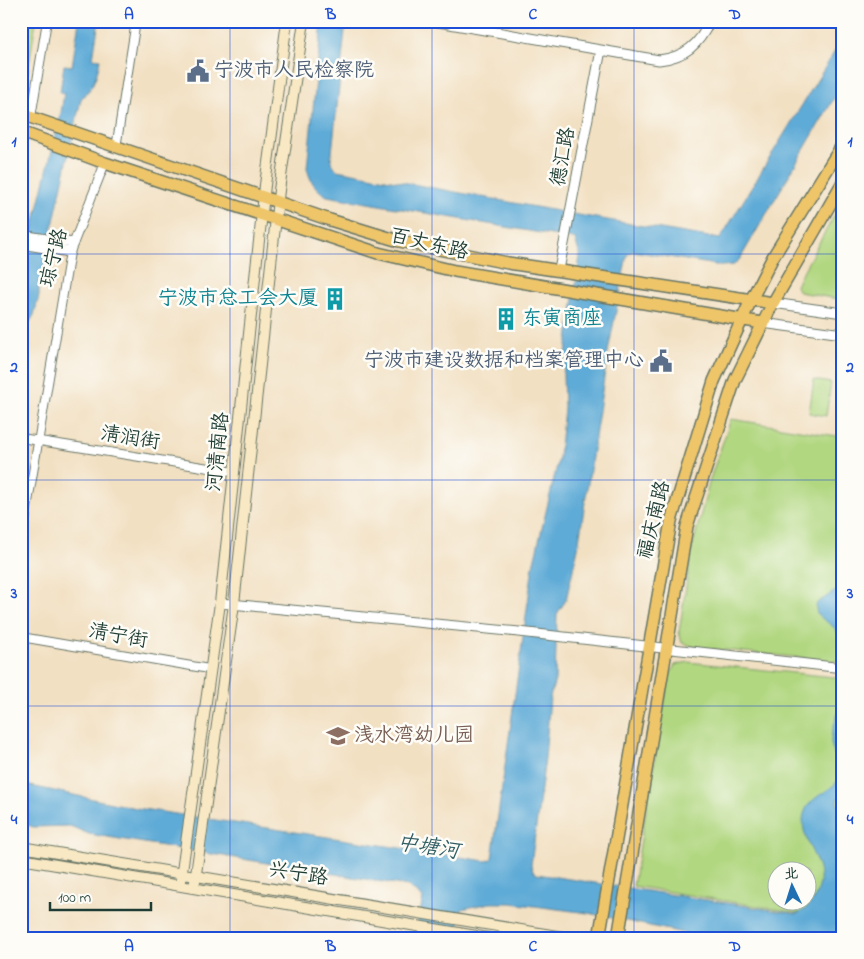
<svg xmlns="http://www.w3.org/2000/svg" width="864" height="959" font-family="'Indie Flower','LXGW WenKai TC',sans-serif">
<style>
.green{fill:#b1d780;stroke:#688a5a;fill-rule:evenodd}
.water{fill:#5eabd7;stroke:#3e7486}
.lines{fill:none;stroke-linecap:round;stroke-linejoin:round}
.minor-casing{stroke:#697666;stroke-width:10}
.tertiary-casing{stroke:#697666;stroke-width:11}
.secondary-casing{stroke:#697666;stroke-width:12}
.primary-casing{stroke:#697666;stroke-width:14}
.minor{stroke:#fff;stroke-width:8}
.tertiary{stroke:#fff;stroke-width:9}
.secondary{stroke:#f8e8c3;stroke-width:10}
.primary{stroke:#eec569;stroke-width:11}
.grid{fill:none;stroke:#1d4ed8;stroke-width:1;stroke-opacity:0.55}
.labels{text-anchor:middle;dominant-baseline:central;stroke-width:5;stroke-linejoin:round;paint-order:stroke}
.service-label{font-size:20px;fill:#4e5e75;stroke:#fdfcf7;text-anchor:start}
.street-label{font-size:20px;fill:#1f3d34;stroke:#fdfcf7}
.culture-label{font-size:20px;fill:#0d838f;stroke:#fdfcf7;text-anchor:end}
.education-label{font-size:20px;fill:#785e54;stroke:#fdfcf7;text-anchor:start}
.water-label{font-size:21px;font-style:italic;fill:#325e65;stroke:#fdfcf7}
.neatline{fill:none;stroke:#1d4ed8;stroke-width:2}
.grid-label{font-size:16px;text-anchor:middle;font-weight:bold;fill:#1d4ed8}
</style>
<rect width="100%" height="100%" fill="#fdfcf7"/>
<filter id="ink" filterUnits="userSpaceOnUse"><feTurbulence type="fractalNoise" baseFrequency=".02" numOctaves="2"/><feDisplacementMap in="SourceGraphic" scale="10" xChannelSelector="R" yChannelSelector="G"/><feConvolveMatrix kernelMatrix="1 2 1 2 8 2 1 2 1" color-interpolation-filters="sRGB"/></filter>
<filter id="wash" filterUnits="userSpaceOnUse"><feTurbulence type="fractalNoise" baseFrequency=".0096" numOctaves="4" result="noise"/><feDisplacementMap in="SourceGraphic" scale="20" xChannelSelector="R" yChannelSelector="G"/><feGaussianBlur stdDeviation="1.12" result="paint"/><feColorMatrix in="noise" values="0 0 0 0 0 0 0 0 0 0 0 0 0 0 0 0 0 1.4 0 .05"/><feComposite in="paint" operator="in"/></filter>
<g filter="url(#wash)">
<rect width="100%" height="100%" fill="#f2e0c2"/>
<!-- green -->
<path class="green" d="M 21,21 L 36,21 L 25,90 L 21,90 Z
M 843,200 L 843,300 L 799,292 L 796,286 L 800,277 Z
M 814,380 L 831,383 L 826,416 L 809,413 Z
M 731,419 L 843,437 L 843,662 L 695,647 L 682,643 L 679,632 L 692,548 L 711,476 Z
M 688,662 L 843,678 L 843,920 L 633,886 L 669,676 L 675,665 ZM 776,872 L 806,872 L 806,902 L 776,902 Z"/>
<!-- water -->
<path class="water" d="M 79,21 L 99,21 L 93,58 L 100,59 C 97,76 94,87 81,99 L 44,266 L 43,278 L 39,281 L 39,296 L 34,315 L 26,328 L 21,354 L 21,279 L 61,113 L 64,93 L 60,92 L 64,65 L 72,66 Z
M 322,21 L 346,21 L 331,162 L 337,170 L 584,216 L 720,239 L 843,38 L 843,83 L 740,259 L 734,265 L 722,266 L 633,251 L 627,255 L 608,352 L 578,548 L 566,600 L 557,614 L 555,680 L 550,697 L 545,758 L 531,865 L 533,871 L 537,874 L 797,914 C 805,911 812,903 816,895 C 830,867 805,851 803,823 C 802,795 835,793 839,777 C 842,763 831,753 831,740 C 832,728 837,718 840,707 C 843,691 842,673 843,657 L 843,797 L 838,798 L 837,802 L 838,805 L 843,806 L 843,938 L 707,938 L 588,913 L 511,903 L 490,903 L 462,909 L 456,938 L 415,938 L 423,898 L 408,886 L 89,834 L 70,826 L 33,827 L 21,822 L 21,784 L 136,808 L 486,861 L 490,860 L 492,858 L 533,566 L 559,457 L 564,408 L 563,374 L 580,256 L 575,239 L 327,196 C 315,189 310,181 307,168 Z
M 843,586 L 843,648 C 841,642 840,635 836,630 C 828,619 812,618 817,603 Z"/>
</g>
<g filter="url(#ink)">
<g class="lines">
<defs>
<path id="minor" d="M 31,117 L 47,21
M 116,148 L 136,21
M 21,438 L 234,472
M 21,544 L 70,252 L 105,163
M 21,637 L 209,669"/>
<path id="tertiary" d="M 432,21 L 659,60 C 685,57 699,45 710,21
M 21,235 L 73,243
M 21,244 L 70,252
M 559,270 L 601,50
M 773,303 L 843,313
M 762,323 L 843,334
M 220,603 L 519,632 L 843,668"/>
<path id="secondary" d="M 21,847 L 569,938
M 21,859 L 488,938
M 180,885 L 220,603 L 265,185 L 287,21
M 194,888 L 234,604 L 279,190 L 304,21"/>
<path id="primary" d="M 21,114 L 330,220 L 399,241 L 508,263 L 773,303
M 21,132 L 105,163 L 378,253 L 455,271 L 762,323
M 599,938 L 671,521 L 714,381 L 751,300 L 773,257 L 843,144
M 618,938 L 687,526 L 735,380 L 773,303 L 843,182"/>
</defs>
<!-- minor casing -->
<use href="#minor" class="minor-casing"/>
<!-- tertiary casing -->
<use href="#tertiary" class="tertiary-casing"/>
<!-- secondary casing -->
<use href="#secondary" class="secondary-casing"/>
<!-- primary casing -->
<use href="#primary" class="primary-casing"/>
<!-- minor -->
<use href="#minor" class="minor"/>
<!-- tertiary -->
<use href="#tertiary" class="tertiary"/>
<!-- secondary -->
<use href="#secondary" class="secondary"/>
<!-- primary -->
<use href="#primary" class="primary"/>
</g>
</g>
<!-- grid -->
<path class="grid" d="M 230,21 L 230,938M 432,21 L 432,938M 634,21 L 634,938M 21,254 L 843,254M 21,480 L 843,480M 21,706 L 843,706"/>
<!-- icons -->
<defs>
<symbol id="civic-bare" viewBox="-9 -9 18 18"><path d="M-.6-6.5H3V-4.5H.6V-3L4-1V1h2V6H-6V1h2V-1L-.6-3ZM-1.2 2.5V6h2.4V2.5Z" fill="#5c6f8a" stroke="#fdfcf7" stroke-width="2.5" paint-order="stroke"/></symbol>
<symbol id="building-bare" viewBox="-9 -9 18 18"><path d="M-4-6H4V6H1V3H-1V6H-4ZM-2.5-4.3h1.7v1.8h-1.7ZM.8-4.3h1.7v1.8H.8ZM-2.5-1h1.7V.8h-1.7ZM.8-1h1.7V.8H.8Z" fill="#0f9aa8" stroke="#fdfcf7" stroke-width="2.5" paint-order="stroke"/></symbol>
<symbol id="school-bare" viewBox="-9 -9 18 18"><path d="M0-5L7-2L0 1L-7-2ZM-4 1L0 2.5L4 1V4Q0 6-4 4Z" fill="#8d6e63" stroke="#fdfcf7" stroke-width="2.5" paint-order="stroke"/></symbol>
</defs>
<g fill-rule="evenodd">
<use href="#civic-bare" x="182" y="55" width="32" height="32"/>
<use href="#building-bare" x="319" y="283" width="32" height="32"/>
<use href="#building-bare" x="490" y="303" width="32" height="32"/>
<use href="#civic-bare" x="645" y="345" width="32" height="32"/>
<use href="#school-bare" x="322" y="720" width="32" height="32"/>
</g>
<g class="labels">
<!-- service labels -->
<g class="service-label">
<text x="214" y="71">宁波市人民检察院</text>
<text x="644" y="361" text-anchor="end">宁波市建设数据和档案管理中心</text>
</g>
<!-- street labels -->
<g class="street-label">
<text transform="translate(564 157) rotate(-80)">德汇路</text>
<text transform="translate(429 245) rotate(13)">百丈东路</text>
<text transform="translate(55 258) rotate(-76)">琼宁路</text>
<text transform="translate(130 439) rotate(9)">清润街</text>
<text transform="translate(219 452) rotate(-84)">河清南路</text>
<text transform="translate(655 520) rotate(-76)">福庆南路</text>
<text transform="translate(118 637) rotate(10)">清宁街</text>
<text transform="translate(298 875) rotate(9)">兴宁路</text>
</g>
<!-- culture labels -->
<g class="culture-label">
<text x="318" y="299">宁波市总工会大厦</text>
<text x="522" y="319" text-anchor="start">东寅商座</text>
</g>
<!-- education labels -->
<g class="education-label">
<text x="354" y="736">浅水湾幼儿园</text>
</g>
<!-- water labels -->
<g class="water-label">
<text transform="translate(428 848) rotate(9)">中塘河</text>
</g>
</g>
<!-- margin -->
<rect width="864" height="959" fill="none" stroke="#fdfcf7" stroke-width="55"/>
<!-- north arrow -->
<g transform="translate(792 886) rotate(356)"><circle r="24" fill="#fdfcf7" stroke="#a4b0a9"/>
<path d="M0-4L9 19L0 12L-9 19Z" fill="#1f6fb2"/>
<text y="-8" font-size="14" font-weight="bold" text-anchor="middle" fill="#1f3d34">北</text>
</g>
<!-- scale -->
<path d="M50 902v8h101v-8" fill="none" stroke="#1f3d34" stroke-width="2.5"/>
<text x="58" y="902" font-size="15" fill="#1f3d34" stroke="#fdfcf7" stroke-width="4" paint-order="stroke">100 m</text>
<rect x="28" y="28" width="808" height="904" class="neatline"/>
<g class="grid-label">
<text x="129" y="19">A</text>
<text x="331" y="19">B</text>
<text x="533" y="19">C</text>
<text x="735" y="19">D</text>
<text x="14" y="146">1</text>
<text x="850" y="146">1</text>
<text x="14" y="372">2</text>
<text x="850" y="372">2</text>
<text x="14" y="598">3</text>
<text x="850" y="598">3</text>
<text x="14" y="824">4</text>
<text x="850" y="824">4</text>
<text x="129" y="951">A</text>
<text x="331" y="951">B</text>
<text x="533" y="951">C</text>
<text x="735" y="951">D</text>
</g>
</svg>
